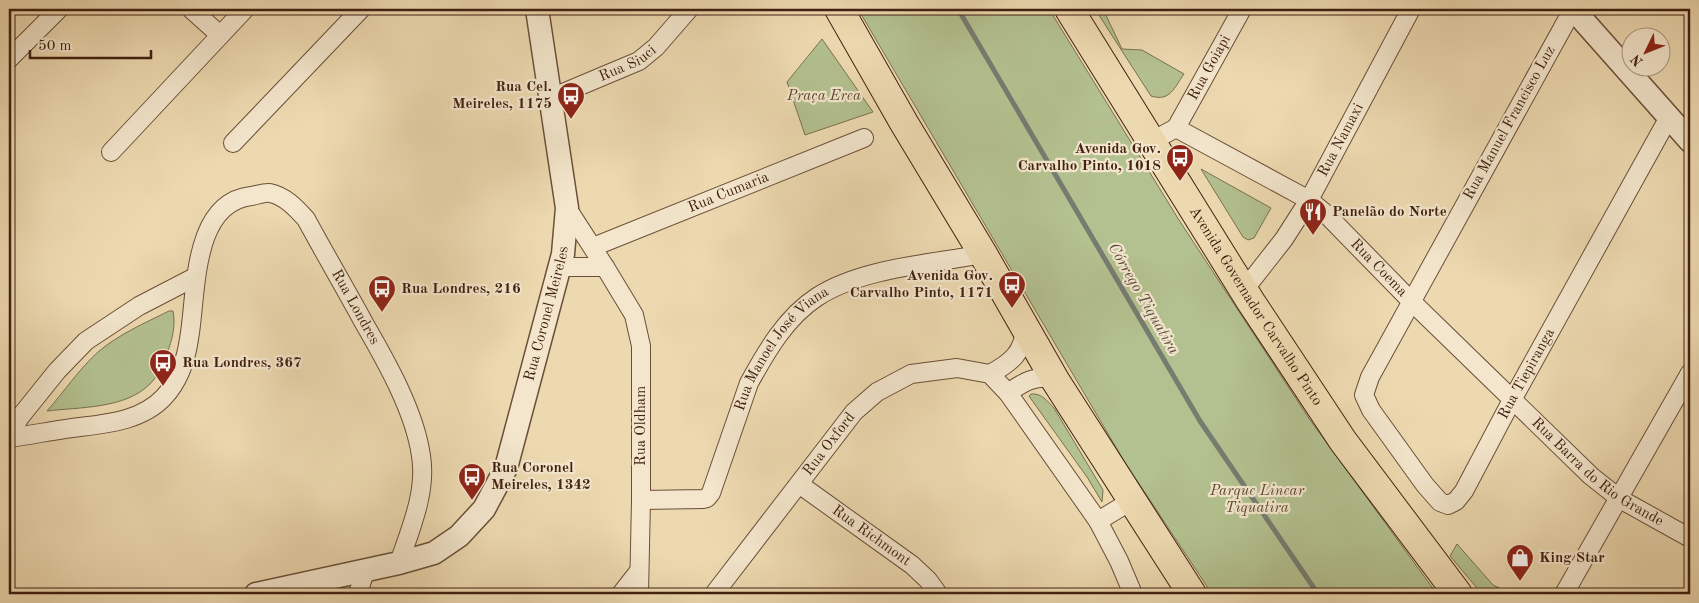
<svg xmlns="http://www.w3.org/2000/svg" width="1699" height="603" font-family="'Old Standard TT',serif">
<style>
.green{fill:#b3c08f;stroke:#7a7050}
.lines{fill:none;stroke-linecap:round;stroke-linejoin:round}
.stream{stroke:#767c70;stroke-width:5}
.minor-casing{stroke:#6b4e38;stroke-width:20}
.tertiary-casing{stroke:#6b4e38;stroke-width:25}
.primary-casing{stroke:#402010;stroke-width:30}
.minor{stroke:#f3e6cc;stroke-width:18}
.tertiary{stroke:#f3e6cc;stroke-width:22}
.primary{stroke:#edd9b0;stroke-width:28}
.labels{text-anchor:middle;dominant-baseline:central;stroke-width:4.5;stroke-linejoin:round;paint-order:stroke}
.street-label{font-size:15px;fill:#402010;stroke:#f3e6cc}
.poi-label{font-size:15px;font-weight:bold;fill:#402010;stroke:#f3e6cc;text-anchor:start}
.park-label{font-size:15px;font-style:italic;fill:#5d4830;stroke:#f3e6cc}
.water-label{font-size:16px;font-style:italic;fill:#5b4e40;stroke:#f3e6cc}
</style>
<rect width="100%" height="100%" fill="#edd9b0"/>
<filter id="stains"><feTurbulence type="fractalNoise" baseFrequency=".004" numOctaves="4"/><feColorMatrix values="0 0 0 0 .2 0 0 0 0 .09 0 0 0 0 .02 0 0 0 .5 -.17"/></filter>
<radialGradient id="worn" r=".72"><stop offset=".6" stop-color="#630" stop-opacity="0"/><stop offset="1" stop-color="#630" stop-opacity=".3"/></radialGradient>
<!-- green -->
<path class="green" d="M 858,9 L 1049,9 L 1179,220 L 1310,420 L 1437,594 L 1212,594 L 1124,461 Z
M 1095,9 L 1103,9 L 1122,49 L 1142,50 L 1184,74 C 1174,88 1170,102 1151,96 Z
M 822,39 L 873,112 L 805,135 L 787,82 Z
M 1201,169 L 1271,208 L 1254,238 L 1248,240 L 1243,237 Z
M 169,311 L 173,311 C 176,325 172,341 167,353 C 163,364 158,376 150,384 C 125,409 80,407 47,411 C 64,392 79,369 98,352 C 119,334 145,323 169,311 Z
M 1031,394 C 1042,393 1047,401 1054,408 L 1103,490 L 1102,502 L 1087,477 L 1031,399 L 1029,396 Z
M 1457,544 L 1493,585 L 1512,594 L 1482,594 L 1450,556 Z"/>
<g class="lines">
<!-- stream -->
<path class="stream" d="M 958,9 L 1200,421 L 1318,594"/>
<defs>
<g id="minor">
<path d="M 191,9 L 220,35"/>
<path id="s1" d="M 1573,9 L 1370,377 L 1364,395 L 1371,410 L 1425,485 L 1440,502 L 1448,505 L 1456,501 L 1464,491 L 1512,400 L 1669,117"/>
<path d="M 9,59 L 59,9"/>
<path id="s2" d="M 551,98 L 639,61 L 656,47 L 689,9"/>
<path id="s3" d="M 1176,128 L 1242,9"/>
<path id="s4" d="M 1152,141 L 1176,128 L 1309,200 L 1326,214 L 1411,301 L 1591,476 L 1620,499 L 1690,538"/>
<path d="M 233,143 L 361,9"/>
<path d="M 111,152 L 245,9"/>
<path id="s5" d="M 593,247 L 864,138"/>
<path d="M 559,267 L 605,267 L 567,208"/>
<path d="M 605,267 L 634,315 L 641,346 L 641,500 L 639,594"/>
<path id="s6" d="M 1244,290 L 1284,239 L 1309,200 L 1411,9"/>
<path d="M 990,374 C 1010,363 1024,353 1025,328"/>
<path d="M 1008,393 C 1022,383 1038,373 1055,380"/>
<path d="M 9,437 L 20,417 L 57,371 L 86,341 L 139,306 L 195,277"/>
<path id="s7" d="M 9,438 C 30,435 51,431 72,428 C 103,424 141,422 164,397 C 178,382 186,360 189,339 C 197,295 191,203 251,196 C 257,195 265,192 270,193 C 285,196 296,208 306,219 C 325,254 345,288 364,323 C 386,361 415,412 421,456 C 427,492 410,530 399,563"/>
<path id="s8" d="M 799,484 L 912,565 L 928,580 L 938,594"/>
<path id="s9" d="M 641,500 L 703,499 L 707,498 L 711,493 L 749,383 C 766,352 786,317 817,297 C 861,268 931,264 983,254"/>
<path d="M 1098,521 L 1131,501"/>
<path d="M 358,594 L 365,571"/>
<path d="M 621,594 L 639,571"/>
<path id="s10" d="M 714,594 L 854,412 L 877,392 L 911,374 L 957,368 L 990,374 L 1008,393 L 1098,521 L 1119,561 L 1133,594"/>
<path d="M 1564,594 L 1690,373"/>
</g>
<g id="tertiary">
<path d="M 1573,9 L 1690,141"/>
<path id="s11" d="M 256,594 L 399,563 L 434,553 L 459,536 L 484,509 L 506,468 L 563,254 L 567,208 L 537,9"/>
</g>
<g id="primary">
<path d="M 839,9 L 904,123 L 983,254 L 1055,380 L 1192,594"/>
<path id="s12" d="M 1069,9 L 1251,302 L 1343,441 L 1458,594"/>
</g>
</defs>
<!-- minor casing -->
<use href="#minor" class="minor-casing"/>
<!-- tertiary casing -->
<use href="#tertiary" class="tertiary-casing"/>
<!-- primary casing -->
<use href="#primary" class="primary-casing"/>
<!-- minor -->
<use href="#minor" class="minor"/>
<!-- tertiary -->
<use href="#tertiary" class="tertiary"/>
<!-- primary -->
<use href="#primary" class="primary"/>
</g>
<!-- icons -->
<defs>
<symbol id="bus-pin" viewBox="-11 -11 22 30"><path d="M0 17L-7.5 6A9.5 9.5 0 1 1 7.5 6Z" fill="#8f2418" stroke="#f3e6cc"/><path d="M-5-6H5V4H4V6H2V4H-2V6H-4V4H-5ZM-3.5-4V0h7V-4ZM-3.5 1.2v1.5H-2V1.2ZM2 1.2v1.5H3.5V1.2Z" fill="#fff"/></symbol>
<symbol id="restaurant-pin" viewBox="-11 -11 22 30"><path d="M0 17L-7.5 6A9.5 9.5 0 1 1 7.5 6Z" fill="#8f2418" stroke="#f3e6cc"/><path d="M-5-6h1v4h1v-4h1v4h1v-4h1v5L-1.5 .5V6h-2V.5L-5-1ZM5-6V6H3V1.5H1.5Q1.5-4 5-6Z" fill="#fff"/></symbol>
<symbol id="shop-pin" viewBox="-11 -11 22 30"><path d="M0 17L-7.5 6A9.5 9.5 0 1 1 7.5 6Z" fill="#8f2418" stroke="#f3e6cc"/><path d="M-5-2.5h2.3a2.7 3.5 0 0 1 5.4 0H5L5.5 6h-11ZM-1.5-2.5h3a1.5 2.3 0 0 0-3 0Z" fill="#fff"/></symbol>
</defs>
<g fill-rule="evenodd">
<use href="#bus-pin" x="555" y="80" width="32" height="43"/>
<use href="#bus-pin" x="1164" y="142" width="32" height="43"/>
<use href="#restaurant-pin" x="1297" y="196" width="32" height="43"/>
<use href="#bus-pin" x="996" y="269" width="32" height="43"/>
<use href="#bus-pin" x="366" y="273" width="32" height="43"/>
<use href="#bus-pin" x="147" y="347" width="32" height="43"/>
<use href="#bus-pin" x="456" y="461" width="32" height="43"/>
<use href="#shop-pin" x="1504" y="542" width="32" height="43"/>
</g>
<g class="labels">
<!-- street labels -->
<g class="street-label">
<text stroke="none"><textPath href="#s2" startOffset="84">Rua Siuci</textPath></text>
<text stroke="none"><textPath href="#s3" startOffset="69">Rua Goiapi</textPath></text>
<text transform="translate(1510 123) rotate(-61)">Rua Manuel Francisco Luz</text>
<text stroke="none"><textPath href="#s6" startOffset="179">Rua Namaxi</textPath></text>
<text stroke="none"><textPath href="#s5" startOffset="146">Rua Cumaria</textPath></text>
<text stroke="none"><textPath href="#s4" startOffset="276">Rua Coema</textPath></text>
<text stroke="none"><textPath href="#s12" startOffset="351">Avenida Governador Carvalho Pinto</textPath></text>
<text stroke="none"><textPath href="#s7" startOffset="561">Rua Londres</textPath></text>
<text stroke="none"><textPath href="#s11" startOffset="456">Rua Coronel Meireles</textPath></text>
<text stroke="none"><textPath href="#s9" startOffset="236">Rua Manoel José Viana</textPath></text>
<text stroke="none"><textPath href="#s1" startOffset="734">Rua Tiepiranga</textPath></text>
<text transform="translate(641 426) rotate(-90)">Rua Oldham</text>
<text stroke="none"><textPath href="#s10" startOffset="189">Rua Oxford</textPath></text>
<text stroke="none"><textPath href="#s4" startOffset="576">Rua Barra do Rio Grande</textPath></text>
<text stroke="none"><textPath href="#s8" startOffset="89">Rua Richmont</textPath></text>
</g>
<!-- poi labels -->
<g class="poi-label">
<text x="552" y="87" text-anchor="end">Rua Cel.<tspan x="552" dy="17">Meireles, 1175</tspan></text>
<text x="1161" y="149" text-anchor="end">Avenida Gov.<tspan x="1161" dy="17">Carvalho Pinto, 1018</tspan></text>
<text x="1332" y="212">Panelão do Norte</text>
<text x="993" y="276" text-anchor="end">Avenida Gov.<tspan x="993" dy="17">Carvalho Pinto, 1171</tspan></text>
<text x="401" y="289">Rua Londres, 216</text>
<text x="182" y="363">Rua Londres, 367</text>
<text x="491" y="468">Rua Coronel<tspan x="491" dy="17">Meireles, 1342</tspan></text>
<text x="1539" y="558">King Star</text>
</g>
<!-- park labels -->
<g class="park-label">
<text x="824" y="96">Praça Erea</text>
<text x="1257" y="491">Parque Linear<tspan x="1257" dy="17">Tiquatira</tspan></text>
</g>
<!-- water labels -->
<g class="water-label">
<text transform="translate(1143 299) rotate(60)">Córrego Tiquatira</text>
</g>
</g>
<!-- margin -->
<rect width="1699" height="603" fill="none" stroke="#edd9b0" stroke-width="30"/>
<rect x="10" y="10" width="1679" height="583" fill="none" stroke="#402010" stroke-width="2.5"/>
<rect x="15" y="15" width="1669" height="573" fill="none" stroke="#402010"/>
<!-- north arrow -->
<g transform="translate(1646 52) rotate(227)"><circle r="24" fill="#f3e6cc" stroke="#ab9781"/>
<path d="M0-4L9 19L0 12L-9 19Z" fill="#8f2418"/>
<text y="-8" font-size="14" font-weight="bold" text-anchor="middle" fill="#402010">N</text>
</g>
<!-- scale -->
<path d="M30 50v8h121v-8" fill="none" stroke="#402010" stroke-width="2.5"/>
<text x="38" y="50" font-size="15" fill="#402010" stroke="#f3e6cc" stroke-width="4" paint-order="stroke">50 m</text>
<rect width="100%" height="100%" filter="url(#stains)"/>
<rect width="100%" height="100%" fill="url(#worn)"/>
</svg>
